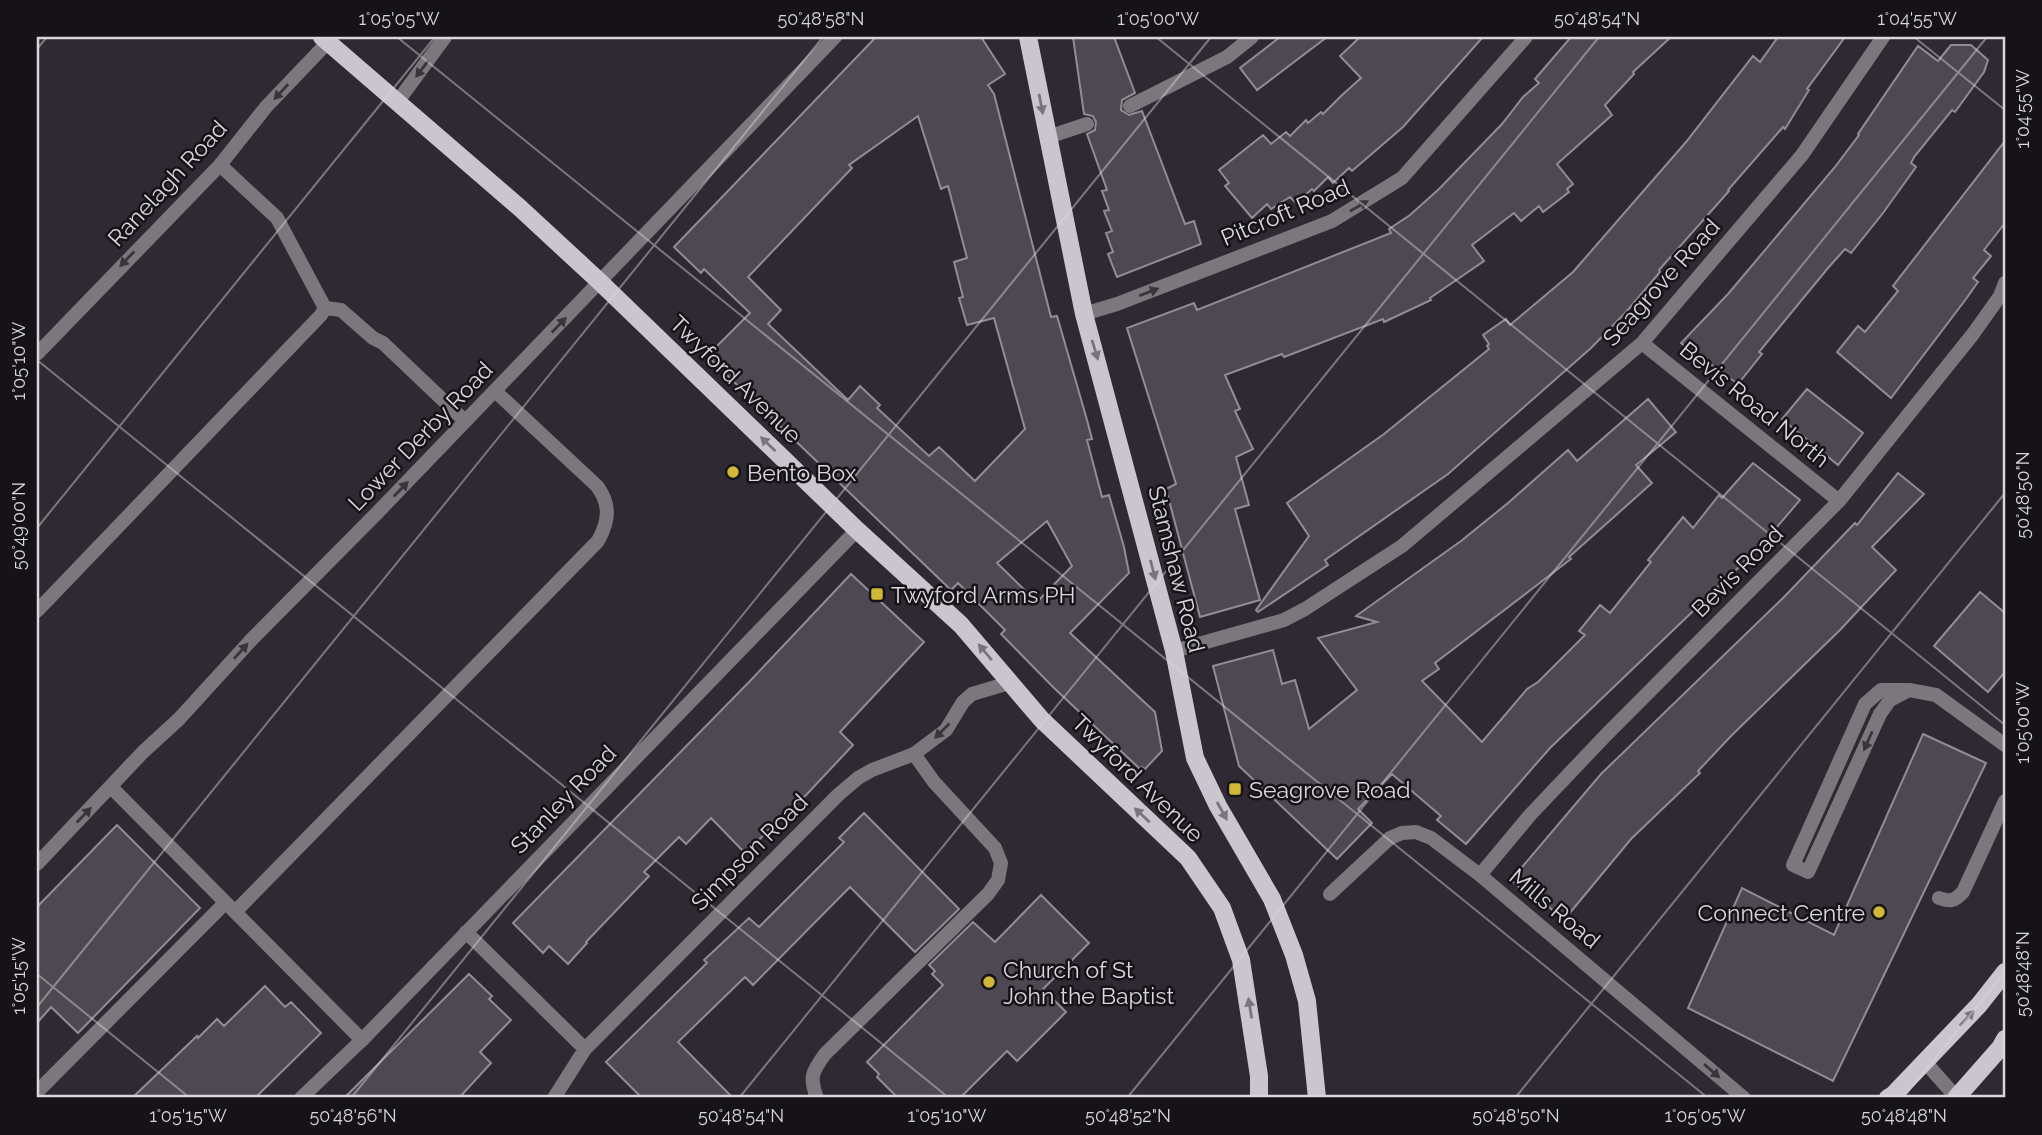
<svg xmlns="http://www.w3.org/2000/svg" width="2042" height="1135" font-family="Raleway,sans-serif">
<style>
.building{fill:#4d4851;stroke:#928c97;stroke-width:2;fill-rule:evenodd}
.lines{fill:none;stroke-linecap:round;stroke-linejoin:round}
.lane{stroke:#7b787d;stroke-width:14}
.street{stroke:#7b787d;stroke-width:14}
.primary{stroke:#cbc5cf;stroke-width:18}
.oneway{fill:#39363b}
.oneway2{fill:#79757c}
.ticks{fill:none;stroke:#d9d6dc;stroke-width:2;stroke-opacity:0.45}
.poi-dot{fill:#d0b836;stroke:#151317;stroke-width:2.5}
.labels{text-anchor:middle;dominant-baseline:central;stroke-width:5;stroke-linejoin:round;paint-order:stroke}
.street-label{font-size:23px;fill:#d9d6dc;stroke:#151317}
.poi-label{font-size:23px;fill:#d9d6dc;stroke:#151317;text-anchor:start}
.neatline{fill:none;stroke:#d9d6dc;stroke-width:2.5}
.ticks-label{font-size:18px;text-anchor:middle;fill:#d9d6dc}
</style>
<rect width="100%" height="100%" fill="#2e2932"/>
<!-- building -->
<path class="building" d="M 876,37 L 981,37 L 1005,74 L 988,85 L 994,94 L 1051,317 L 1057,316 L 1087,420 L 1092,439 L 1087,440 L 1102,497 L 1109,495 L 1124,547 L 1129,573 L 1070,633 L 1155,712 L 1162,751 L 1145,769 L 1142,767 L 1140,769 L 1053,687 L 1001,634 L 1005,630 L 958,583 L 951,590 L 707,356 L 750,313 L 704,269 L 701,273 L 674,247 ZM 918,116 L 941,189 L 948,186 L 967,258 L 954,262 L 963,297 L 959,298 L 967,325 L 994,318 L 1025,429 L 975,481 L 939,447 L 929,456 L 877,408 L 880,405 L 860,386 L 848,400 L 768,324 L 781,310 L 748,277 L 852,168 L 849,165 ZM 1047,521 L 1072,566 L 1037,602 L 997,563 Z
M 1073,37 L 1114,37 L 1135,93 L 1122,100 L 1121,110 L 1129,115 L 1142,111 L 1185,224 L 1194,221 L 1201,244 L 1117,277 L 1108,254 L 1113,252 L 1106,233 L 1112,231 L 1104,211 L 1109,210 L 1102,191 L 1107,190 L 1087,134 L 1095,130 L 1096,122 L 1093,116 L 1084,114 Z
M 1280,37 L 1327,37 L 1257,90 L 1240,68 Z
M 1360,37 L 1483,37 L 1403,127 L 1352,171 L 1349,168 L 1333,183 L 1328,177 L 1314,191 L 1312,189 L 1296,203 L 1290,197 L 1271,209 L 1267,204 L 1252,218 L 1225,186 L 1229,183 L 1219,170 L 1263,135 L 1271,144 L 1286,132 L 1290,136 L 1306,120 L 1308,123 L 1321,112 L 1323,114 L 1341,96 L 1361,78 L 1340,56 Z
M 1571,37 L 1671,37 L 1633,72 L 1634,74 L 1605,105 L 1612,115 L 1557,164 L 1573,184 L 1567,189 L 1569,192 L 1543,212 L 1539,206 L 1521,221 L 1514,213 L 1472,245 L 1484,261 L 1430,298 L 1431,300 L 1384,322 L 1383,319 L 1284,357 L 1282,354 L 1225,375 L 1240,409 L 1235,411 L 1253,449 L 1236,457 L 1249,505 L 1235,509 L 1260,600 L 1200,617 L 1166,489 L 1176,484 L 1127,328 L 1194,303 L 1197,310 L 1391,233 L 1389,229 L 1410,215 L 1439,189 L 1502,124 L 1523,97 L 1539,83 L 1535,79 Z
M 1778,37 L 1845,37 L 1807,89 L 1809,90 L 1785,129 L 1783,127 L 1728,190 L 1729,191 L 1659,270 L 1660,272 L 1627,311 L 1591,348 L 1448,474 L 1325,560 L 1328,565 L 1258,612 L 1256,610 L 1309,536 L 1287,503 L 1384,434 L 1489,349 L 1487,346 L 1489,344 L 1483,335 L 1506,319 L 1510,325 L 1573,272 L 1686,142 L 1753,56 L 1760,62 Z
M 1951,45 L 1971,45 L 1988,60 L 1984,72 L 1955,112 L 1952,110 L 1914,157 L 1911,163 L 1916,167 L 1883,213 L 1851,253 L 1845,249 L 1828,268 L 1759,352 L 1762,354 L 1738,384 L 1681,343 L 1728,294 L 1835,167 L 1859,135 L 1858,134 L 1918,46 L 1938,61 Z
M 2005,141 L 2005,223 L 1984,250 L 1991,256 L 1973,278 L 1978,282 L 1966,299 L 1891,398 L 1837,352 L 1858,326 L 1865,332 L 1898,291 L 1893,286 Z
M 1807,389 L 1863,433 L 1838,465 L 1782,419 Z
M 1648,399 L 1676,432 L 1636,465 L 1652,483 L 1569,557 L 1571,559 L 1435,663 L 1439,669 L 1422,681 L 1482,742 L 1527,689 L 1538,682 L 1585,635 L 1579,631 L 1600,605 L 1610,613 L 1651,562 L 1648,560 L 1683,517 L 1693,528 L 1719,495 L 1722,498 L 1753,463 L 1800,500 L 1759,548 L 1550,748 L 1466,844 L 1437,820 L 1441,816 L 1392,774 L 1358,809 L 1372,823 L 1337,859 L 1239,766 L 1213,666 L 1273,650 L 1282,684 L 1295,680 L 1309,729 L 1357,690 L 1318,638 L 1377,622 L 1356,616 L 1461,541 L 1508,503 L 1568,450 L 1577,461 Z
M 1898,473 L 1924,494 L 1872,547 L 1896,570 L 1841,629 L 1732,735 L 1698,771 L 1700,773 L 1631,839 L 1564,920 L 1542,901 L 1539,905 L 1511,880 L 1601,774 L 1785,596 L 1855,523 L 1857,525 Z
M 851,574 L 924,642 L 840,732 L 853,745 L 807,794 L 745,853 L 711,818 L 686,844 L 679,837 L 644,872 L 649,876 L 586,942 L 587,943 L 568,964 L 549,946 L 543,953 L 513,923 L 750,681 Z
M 1980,592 L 2005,613 L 2005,672 L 1988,692 L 1934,646 Z
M 1923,734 L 1986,763 L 1833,1081 L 1688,1008 L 1742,888 L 1834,935 Z
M 864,813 L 959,909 L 915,952 L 850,887 L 753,985 L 745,977 L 678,1042 L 733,1098 L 642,1098 L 606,1062 L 707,963 L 704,960 L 749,918 L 759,927 L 844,842 L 839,838 Z
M 117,825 L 200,908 L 78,1033 L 51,1007 L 37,1023 L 37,907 Z
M 1041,895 L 1089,943 L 1043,989 L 1066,1012 L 1017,1061 L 1007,1051 L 960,1098 L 898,1098 L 877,1077 L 879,1074 L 867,1062 L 943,985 L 932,974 L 935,971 L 929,965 L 973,922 L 995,942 Z
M 469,974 L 492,996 L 489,999 L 511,1020 L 480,1052 L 491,1063 L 459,1098 L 344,1098 Z
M 265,986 L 285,1007 L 291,1002 L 321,1033 L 255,1098 L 132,1098 L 197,1036 L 198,1038 L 217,1019 L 224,1026 Z"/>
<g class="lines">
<!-- lane -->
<path class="lane" d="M 1130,106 L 1227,57 L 1252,37
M 1048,137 L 1087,124
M 220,165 L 277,218 L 325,308 L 341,310 L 373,338 L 383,343 L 465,421
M 37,611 L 321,315 L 325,308
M 1909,690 L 1890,700 L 1880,714 L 1808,872 L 1793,865 L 1865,704 L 1881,690 L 1909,690 L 1936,695 L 2005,745
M 1939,898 C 1950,902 1955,901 1963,892 L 2005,801
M 235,912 L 598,541 C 609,521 611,505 597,486 L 495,391
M 37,1092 L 225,903
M 817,1098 C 809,1077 812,1072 825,1054 L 988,894 L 998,880 L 1001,863 L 995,848 L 934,782 L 914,754"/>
<!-- street -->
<path class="street" d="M 398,101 L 445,37
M 1084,314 L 1117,304 L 1332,221 L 1402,178 L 1526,37
M 1642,343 L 1839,501
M 37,354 L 220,165 L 266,107 L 328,42
M 1174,651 L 1284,620 L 1305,609 L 1402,546 L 1642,343 L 1802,155 L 1883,37
M 111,787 L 362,1040
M 37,864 L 143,752 L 179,719 L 252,639 L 377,513 L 835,37
M 1480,875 L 1530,815 L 1606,735 L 1839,501 L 1973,334 L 2000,296 L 2005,283
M 1330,894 L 1390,838 L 1402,833 L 1416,832 L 1431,838 L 1480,875 L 1744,1098
M 466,932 L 585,1049
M 1925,1062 L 1957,1098
M 301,1098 L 362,1040 L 857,530
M 554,1098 L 585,1049 L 838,795 L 858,778 L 872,770 L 914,754 L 946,730 L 963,702 L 972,694 L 1009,683"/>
<!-- primary -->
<path class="primary" d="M 322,37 L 520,208 L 600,282 L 857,530 L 961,625 L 1042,720 L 1188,858 L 1222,908 L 1241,960 L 1259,1076 L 1259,1098
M 1028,37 L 1084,314 L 1174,651 L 1195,758 L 1218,806 L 1272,899 L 1294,955 L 1307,1001 L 1317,1098
M 1888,1098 L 1893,1095 L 1979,1005 L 2005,972
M 1956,1098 L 2000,1048 L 2005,1039"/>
</g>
<!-- one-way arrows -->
<defs><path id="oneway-solid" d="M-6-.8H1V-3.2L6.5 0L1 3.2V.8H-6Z" transform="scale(1.75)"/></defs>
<g class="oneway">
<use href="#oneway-solid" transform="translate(422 69) rotate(127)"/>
<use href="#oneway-solid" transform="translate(281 92) rotate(133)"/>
<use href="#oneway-solid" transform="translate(1359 206) rotate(-30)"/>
<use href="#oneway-solid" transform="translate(127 259) rotate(134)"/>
<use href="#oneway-solid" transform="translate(1149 292) rotate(-21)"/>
<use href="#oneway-solid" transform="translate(559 325) rotate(-46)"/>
<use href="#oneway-solid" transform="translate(401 489) rotate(-46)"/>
<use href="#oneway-solid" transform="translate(241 651) rotate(-48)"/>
<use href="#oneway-solid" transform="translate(942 731) rotate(135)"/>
<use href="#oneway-solid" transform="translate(1868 741) rotate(114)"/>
<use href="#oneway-solid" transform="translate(84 815) rotate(-46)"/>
<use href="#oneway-solid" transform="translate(1712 1071) rotate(41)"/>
</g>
<g class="oneway2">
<use href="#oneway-solid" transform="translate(1041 104) rotate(79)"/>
<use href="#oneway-solid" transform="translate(1095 350) rotate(73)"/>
<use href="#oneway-solid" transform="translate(768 444) rotate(-136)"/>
<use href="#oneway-solid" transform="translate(1153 570) rotate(75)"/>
<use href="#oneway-solid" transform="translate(985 652) rotate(-130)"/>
<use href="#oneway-solid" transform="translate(1222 811) rotate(61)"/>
<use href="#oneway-solid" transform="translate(1142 815) rotate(-137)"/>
<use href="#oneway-solid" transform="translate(1250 1008) rotate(-99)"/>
<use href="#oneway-solid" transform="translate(1967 1018) rotate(-47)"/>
</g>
<!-- ticks -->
<path class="ticks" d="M 397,37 L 1708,1098M 1156,37 L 2005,725M 1914,37 L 2005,110M 37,49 L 47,37M 37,360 L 949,1098M 37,528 L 435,37M 37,974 L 190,1098M 37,1007 L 823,37M 351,1098 L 1211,37M 739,1098 L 1599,37M 1127,1098 L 1987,37M 1515,1098 L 2005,493M 1903,1098 L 2005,972"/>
<!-- markers -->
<g class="poi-dot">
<circle cx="733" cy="472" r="7"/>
<rect x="870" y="587" width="14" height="14" rx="3.5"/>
<rect x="1228" y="782" width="14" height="14" rx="3.5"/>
<circle cx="1879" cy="912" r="7"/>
<circle cx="989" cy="982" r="7"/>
</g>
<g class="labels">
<!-- street labels -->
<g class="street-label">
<text transform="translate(167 183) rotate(-47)">Ranelagh Road</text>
<text transform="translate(1285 212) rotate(-23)">Pitcroft Road</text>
<text transform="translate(1661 282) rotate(-48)">Seagrove Road</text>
<text transform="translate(736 379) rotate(44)">Twyford Avenue</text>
<text transform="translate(1755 404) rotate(39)">Bevis Road North</text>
<text transform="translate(420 436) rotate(-46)">Lower Derby Road</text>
<text transform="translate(1177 569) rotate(76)">Stamshaw Road</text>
<text transform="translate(1737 571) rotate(-45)">Bevis Road</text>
<text transform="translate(1138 778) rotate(44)">Twyford Avenue</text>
<text transform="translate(563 799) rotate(-46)">Stanley Road</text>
<text transform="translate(749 852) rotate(-45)">Simpson Road</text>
<text transform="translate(1555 908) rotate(40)">Mills Road</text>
</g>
<!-- poi labels -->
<g class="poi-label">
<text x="747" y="472">Bento Box</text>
<text x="891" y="594">Twyford Arms PH</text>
<text x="1249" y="789">Seagrove Road</text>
<text x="1865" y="912" text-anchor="end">Connect Centre</text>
<text x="1003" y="969">Church of St<tspan x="1003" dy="26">John the Baptist</tspan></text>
</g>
</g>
<!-- border -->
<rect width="2042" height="1135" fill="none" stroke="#151317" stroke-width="77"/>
<rect x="38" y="38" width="1966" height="1058" class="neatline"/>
<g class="ticks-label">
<text x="399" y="25">1°05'05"W</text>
<text x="821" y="25">50°48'58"N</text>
<text x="1158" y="25">1°05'00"W</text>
<text x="1597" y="25">50°48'54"N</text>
<text x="1917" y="25">1°04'55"W</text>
<text transform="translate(2023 109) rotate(-90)" y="6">1°04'55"W</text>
<text transform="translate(19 361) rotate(-90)" y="6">1°05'10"W</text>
<text transform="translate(2023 495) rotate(-90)" y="6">50°48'50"N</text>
<text transform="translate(19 526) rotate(-90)" y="6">50°49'00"N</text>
<text transform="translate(2023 723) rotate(-90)" y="6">1°05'00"W</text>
<text transform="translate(2023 974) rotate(-90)" y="6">50°48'48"N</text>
<text transform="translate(19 976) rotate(-90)" y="6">1°05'15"W</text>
<text x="188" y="1122">1°05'15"W</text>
<text x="353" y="1122">50°48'56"N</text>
<text x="741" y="1122">50°48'54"N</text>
<text x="947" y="1122">1°05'10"W</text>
<text x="1128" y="1122">50°48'52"N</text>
<text x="1516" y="1122">50°48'50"N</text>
<text x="1705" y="1122">1°05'05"W</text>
<text x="1904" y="1122">50°48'48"N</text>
</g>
</svg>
